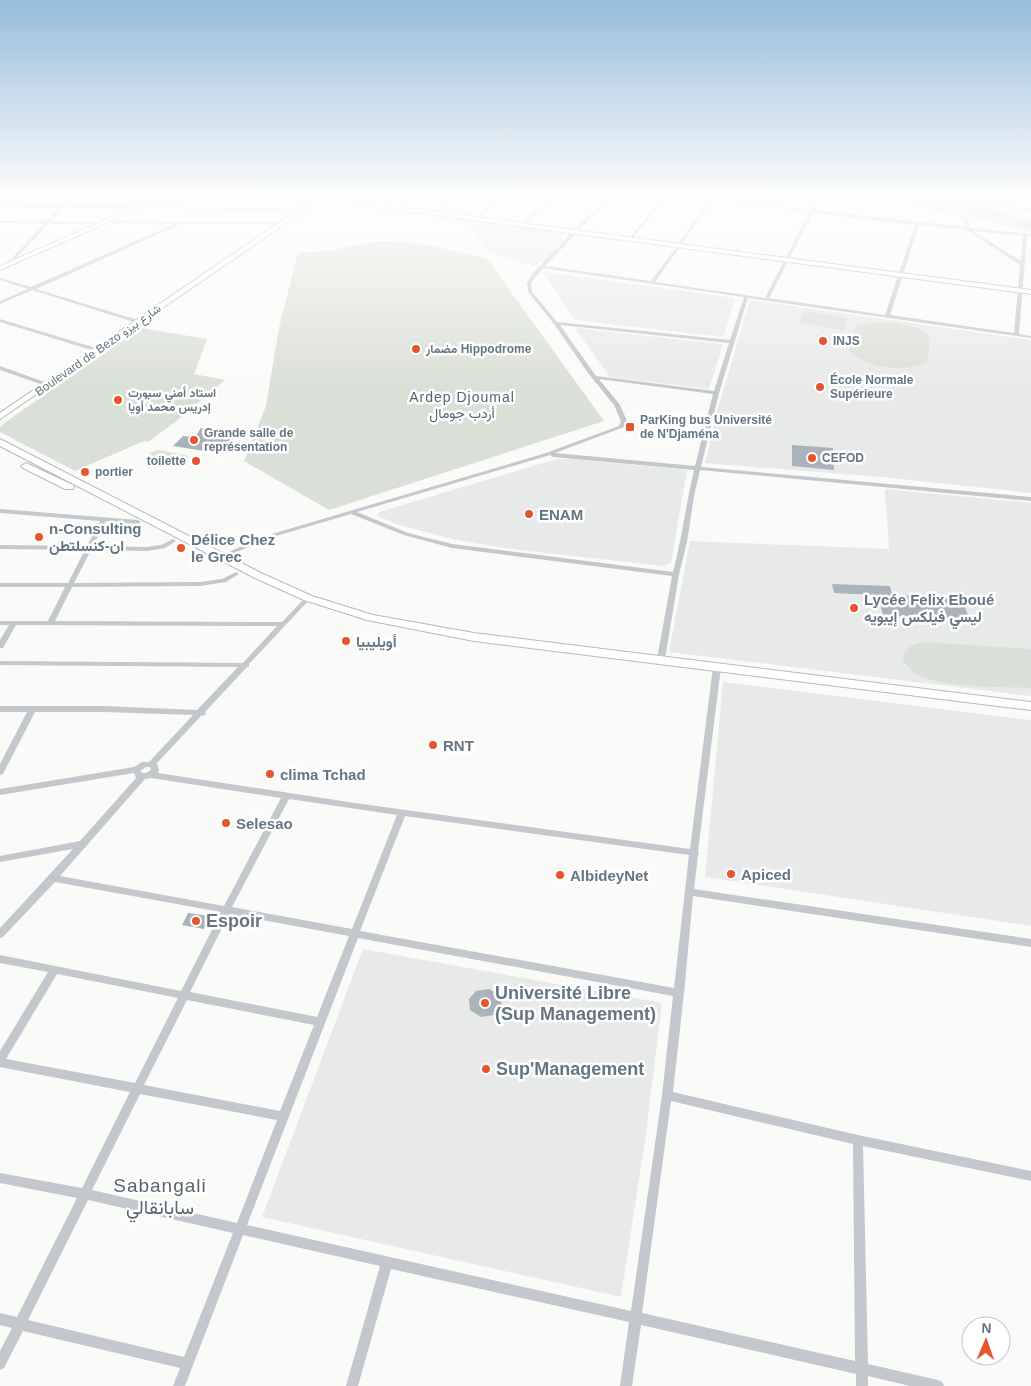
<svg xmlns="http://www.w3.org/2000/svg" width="1031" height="1386" font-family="Arial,Vazirmatn,sans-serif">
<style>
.built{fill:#e8e9e9}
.green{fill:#dadfd7}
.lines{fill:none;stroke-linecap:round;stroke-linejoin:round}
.stream{stroke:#bbc7cb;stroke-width:2}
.building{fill:#aab3b9}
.secondary-casing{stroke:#b3babf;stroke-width:2}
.primary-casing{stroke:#b5babe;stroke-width:2}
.street{fill:#c3c8cc;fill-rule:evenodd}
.secondary{fill:#fff;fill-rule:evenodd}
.primary{fill:#fff;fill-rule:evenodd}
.poi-dot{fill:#e4572e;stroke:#fff;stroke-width:2}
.labels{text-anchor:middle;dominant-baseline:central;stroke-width:5;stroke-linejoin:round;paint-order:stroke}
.far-poi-label{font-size:12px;font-weight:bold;fill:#657683;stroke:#fff;text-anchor:start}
.far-street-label{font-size:12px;fill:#657683;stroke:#fff}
.far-neighbourhood-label{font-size:14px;letter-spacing:1px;fill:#57646e;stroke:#fff}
.poi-label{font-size:15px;font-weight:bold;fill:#657683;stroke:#fff;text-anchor:start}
.near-poi-label{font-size:18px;font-weight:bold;fill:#657683;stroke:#fff;text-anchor:start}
.near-neighbourhood-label{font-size:19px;letter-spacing:1px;fill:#57646e;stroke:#fff}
</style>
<rect width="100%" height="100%" fill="#fafaf8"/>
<!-- built -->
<path class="built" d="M 462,218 L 567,232 L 551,255 L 535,266 L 490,254 Z
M 543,272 L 735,298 L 723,337 L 575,320 Z
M 750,300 L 1031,340 L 1031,493 L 882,477 L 705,463 L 718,408 Z
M 575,328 L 722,344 L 723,344 L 709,389 L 610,377 Z
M 557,459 L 570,459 L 687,470 L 671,563 L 663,566 L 510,549 L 452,539 L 403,526 L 377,516 L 379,512 Z
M 885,489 L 1031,503 L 1031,696 L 669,652 L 690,541 L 889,549 Z
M 723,682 L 1031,720 L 1031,926 L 705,877 Z
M 363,949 L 662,1003 L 646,1134 L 621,1297 L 262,1217 Z"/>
<!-- green -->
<path class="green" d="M 900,197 L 945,197 L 1031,218 L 1031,232 Z
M 381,241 C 418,241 452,250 487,259 L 604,421 L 329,510 L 244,461 L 266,406 L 279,328 L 298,253 L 327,251 Z
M 804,311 L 848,318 L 844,330 L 801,323 L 800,322 Z
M 881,322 C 892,323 926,325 929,338 C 930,345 928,355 927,362 C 904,373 867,369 849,351 L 856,325 Z
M 141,328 L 207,339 L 194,374 L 225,380 L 174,423 L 148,442 L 144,441 L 75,471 L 0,432 L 0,427 L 7,421 Z
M 158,450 L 185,455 L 189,457 L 174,463 L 149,461 L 146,458 L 150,453 Z
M 924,642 L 1031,649 L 1031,688 C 1003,687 935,688 913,672 C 909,669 906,663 903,660 L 904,654 L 912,645 Z"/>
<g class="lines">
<!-- stream -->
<path class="stream" d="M 926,197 L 1031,225"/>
</g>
<!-- building -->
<path class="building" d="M 201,428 L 218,431 L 236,434 L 217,453 L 173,446 L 183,436 L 195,437 Z
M 792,445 L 833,448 L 834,470 L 792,466 Z
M 832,584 L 890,586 L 892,595 L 962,598 L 969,619 L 883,615 L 878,595 L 834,593 Z
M 188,913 L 210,916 L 204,929 L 182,925 Z
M 489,989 L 500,995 L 502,1006 L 494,1015 L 481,1017 L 470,1010 L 469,999 L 476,991 Z"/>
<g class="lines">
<defs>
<path id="secondary" d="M 158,197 L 165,197 L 0,270 L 0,266 Z
M 223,197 L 323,197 L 1031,290 L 1031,294 L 320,200 L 0,419 L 0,413 L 312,200 L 226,199 Z"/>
<path id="primary" d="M 0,439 L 263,574 L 312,596 L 373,615 L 474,633 L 1031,702 L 1031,710 L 474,641 L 367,620 L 304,600 L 255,578 L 0,446 Z
M 26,463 L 73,485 L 74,487 L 73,489 L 65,489 L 23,468 L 21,466 Z"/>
</defs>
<!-- secondary casing -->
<use href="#secondary" class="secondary-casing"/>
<!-- primary casing -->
<use href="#primary" class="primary-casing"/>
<!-- street -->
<path class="street" d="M 10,197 L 14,197 L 6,205 L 61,205 L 69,197 L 73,197 L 66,205 L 132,206 L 134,207 L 132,208 L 63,208 L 51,221 L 96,222 L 98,223 L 96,224 L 49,224 L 15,259 L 13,259 L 13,257 L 44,224 L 0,223 L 0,221 L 46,221 L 59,208 L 4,207 L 0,209 L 0,205 L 2,205 Z
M 392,197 L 396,197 L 386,205 L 384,205 L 384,203 Z
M 450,197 L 454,197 L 439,214 L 437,214 L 437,212 Z
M 499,197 L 503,197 L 480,218 L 478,218 L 478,216 Z
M 552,197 L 556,197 L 526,224 L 524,224 L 524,222 Z
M 607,197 L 611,197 L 545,266 L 651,281 L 679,244 L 679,243 L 709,200 L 695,198 L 693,197 L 715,197 L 714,198 L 810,210 L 817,197 L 821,197 L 814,210 L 966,227 L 964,220 L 961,217 L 888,197 L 894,197 L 963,215 L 968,220 L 970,228 L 1031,234 L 1031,236 L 1027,236 L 1019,334 L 1031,336 L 1031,338 L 748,298 L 719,393 L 701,467 L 1031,497 L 1031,501 L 700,470 L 694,496 L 687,542 L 679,574 L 665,659 L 661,661 L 657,659 L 672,576 L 452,548 L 404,535 L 351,514 L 269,538 L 214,562 L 210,562 L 209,561 L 210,560 L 265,536 L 546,453 L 619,426 L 621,421 L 614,405 L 588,373 L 554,324 L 528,292 L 527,283 L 533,273 L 574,230 ZM 713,200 L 809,212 L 765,298 L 655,282 ZM 813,213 L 915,225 L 885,315 L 769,298 ZM 919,225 L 967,230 L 1020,265 L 1014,333 L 890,315 ZM 973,231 L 1023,236 L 1021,261 ZM 543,268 L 744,297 L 730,340 L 557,322 L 532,292 L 531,283 ZM 560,325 L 729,343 L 714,391 L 596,376 ZM 599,379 L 713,394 L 695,466 L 555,453 L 624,427 L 627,421 L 620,405 ZM 550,455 L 553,457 L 694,470 C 686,504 682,538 673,572 L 452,544 L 408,533 L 357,512 Z
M 663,197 L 667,197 L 633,238 L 631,238 L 631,236 Z
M 957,197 L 963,197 L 1002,206 L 1031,208 L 1031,210 L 1002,208 Z
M 140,206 L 304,209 L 306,210 L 304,211 L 139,208 L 139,206 Z
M 103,221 L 283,222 L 285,223 L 283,224 L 181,224 L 36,289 L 141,321 L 141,323 L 137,323 L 32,290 L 0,304 L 0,301 L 28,289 L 0,280 L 0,278 L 31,287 L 174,224 L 104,223 L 103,223 Z
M 0,319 L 99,349 L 100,350 L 95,351 L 0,322 Z
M 0,366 L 50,384 L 51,385 L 46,386 L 0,370 Z
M 0,509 L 138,520 L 141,522 L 138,524 L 106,521 L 93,546 L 147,547 L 161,545 L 173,539 L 176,541 L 165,548 L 147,551 L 91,550 L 74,583 L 200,582 L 222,579 L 236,572 L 239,574 L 226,582 L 200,586 L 72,587 L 55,621 L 282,622 L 306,597 L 310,597 L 311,598 L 249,664 L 249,667 L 247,667 L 205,712 L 206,713 L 205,715 L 201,716 L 157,763 L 159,771 L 158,773 L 355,803 L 690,849 L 713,667 L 717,665 L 721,667 L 698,851 L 699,853 L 698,855 L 694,889 L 1031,939 L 1031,947 L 693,896 L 684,993 L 673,1092 L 858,1135 L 1031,1171 L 1031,1181 L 863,1146 L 868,1364 L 938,1380 L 942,1382 L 944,1386 L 910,1386 L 868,1376 L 868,1386 L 856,1386 L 856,1374 L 641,1325 L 632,1386 L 620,1386 L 629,1322 L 391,1269 L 358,1386 L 346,1386 L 380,1266 L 243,1235 L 185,1386 L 173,1386 L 180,1368 L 23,1331 L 4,1368 L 0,1370 L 0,1351 L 12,1328 L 0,1325 L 0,1313 L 17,1317 L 77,1198 L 0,1183 L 0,1173 L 82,1188 L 130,1092 L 0,1067 L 0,1051 L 48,972 L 0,963 L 0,955 L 181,991 L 221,912 L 55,882 L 3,937 L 0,938 L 0,928 L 73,849 L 0,862 L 0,856 L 80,841 L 136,778 L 134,773 L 0,795 L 0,789 L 134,767 L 142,762 L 149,762 L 193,715 L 104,712 L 35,712 L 4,772 L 3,774 L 0,775 L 0,764 L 27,712 L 0,712 L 0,706 L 104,706 L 197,710 L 238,667 L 0,665 L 0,661 L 243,663 L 277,626 L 16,625 L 3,648 L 0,648 L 0,640 L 9,625 L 0,625 L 0,621 L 48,621 L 65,587 L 0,587 L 0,583 L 68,583 L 85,550 L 0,549 L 0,545 L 87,546 L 100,521 L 0,513 ZM 146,767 L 150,767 L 151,770 L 146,773 L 142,773 L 140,771 ZM 151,778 L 281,798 L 224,906 L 60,876 L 145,779 ZM 289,799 L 397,815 L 352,929 L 232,907 ZM 405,816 L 689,855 L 674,988 L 360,931 ZM 229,914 L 349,936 L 317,1017 L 190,992 ZM 358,938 L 673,996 L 662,1095 L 631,1311 L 247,1225 ZM 57,974 L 178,998 L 135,1083 L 6,1059 ZM 187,1000 L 314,1025 L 280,1111 L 144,1085 ZM 140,1094 L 277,1120 L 237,1223 L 92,1190 ZM 671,1101 L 853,1144 L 855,1361 L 642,1313 ZM 88,1200 L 233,1233 L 184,1357 L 28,1320 Z"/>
<!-- secondary -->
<use href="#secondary" class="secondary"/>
<!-- primary -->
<use href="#primary" class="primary"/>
</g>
<!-- sky -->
<linearGradient id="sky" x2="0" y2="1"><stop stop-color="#96bcdc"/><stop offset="0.5" stop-color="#fdfdfc"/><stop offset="1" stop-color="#fdfdfc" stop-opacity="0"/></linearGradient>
<rect width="1031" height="391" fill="url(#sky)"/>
<!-- markers -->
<g class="poi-dot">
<circle cx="823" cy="341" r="5"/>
<circle cx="416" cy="349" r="5"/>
<circle cx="820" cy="387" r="5"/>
<circle cx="118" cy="400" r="5"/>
<rect x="625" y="422" width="10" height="10" rx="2.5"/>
<circle cx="194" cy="440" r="5"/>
<circle cx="812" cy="458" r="5"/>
<circle cx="196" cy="461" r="5"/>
<circle cx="85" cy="472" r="5"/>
<circle cx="529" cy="514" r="5"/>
<circle cx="39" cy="537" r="5"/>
<circle cx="181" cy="548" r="5"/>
<circle cx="854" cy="608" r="5"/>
<circle cx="346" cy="641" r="5"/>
<circle cx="433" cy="745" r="5"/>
<circle cx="270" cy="774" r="5"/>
<circle cx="226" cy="823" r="5"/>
<circle cx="731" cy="874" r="5"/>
<circle cx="560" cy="875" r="5"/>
<circle cx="196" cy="921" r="5"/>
<circle cx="485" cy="1003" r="5"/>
<circle cx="486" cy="1069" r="5"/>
</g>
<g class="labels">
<!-- far-poi labels -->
<g class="far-poi-label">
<text x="833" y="341">INJS</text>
<text x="426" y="349">مضمار Hippodrome</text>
<text x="830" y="380">École Normale<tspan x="830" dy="14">Supérieure</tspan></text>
<text x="128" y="393">استاد أمني سبورت<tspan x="128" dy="14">إدريس محمد أويا</tspan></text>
<text x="640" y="420">ParKing bus Université<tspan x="640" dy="14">de N'Djaména</tspan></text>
<text x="204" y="433">Grande salle de<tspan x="204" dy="14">représentation</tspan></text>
<text x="822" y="458">CEFOD</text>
<text x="186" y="461" text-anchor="end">toilette</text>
<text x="95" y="472">portier</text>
</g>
<!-- far-street labels -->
<g class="far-street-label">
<text transform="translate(98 350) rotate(-35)">Boulevard de Bezo شارع بيزو</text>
</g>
<!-- far-neighbourhood labels -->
<g class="far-neighbourhood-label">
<text x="462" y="397">Ardep Djoumal<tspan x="462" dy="16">أردب جومال</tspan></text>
</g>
<!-- poi labels -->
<g class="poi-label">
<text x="539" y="514">ENAM</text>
<text x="49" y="528">n-Consulting<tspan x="49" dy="17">ان-كنسلتطن</tspan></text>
<text x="191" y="539">Délice Chez<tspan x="191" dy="17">le Grec</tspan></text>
<text x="864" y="599">Lycée Felix Eboué<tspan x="864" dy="17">ليسي فيلكس إيبويه</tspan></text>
<text x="356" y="641">أويليبيا</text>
<text x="443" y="745">RNT</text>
<text x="280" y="774">clima Tchad</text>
<text x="236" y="823">Selesao</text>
<text x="741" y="874">Apiced</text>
<text x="570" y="875">AlbideyNet</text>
</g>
<!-- near-poi labels -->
<g class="near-poi-label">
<text x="206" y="921">Espoir</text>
<text x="495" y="993">Université Libre<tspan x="495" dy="21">(Sup Management)</tspan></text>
<text x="496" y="1069">Sup'Management</text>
</g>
<!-- near-neighbourhood labels -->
<g class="near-neighbourhood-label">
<text x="160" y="1185">Sabangali<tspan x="160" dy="22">سابانقالي</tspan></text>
</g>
</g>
<!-- north arrow -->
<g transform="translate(986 1341) rotate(2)"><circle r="24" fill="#ffffff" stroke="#c1c8cd"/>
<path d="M0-4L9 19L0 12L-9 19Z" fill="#e4572e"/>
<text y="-8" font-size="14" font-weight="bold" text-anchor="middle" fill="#657683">N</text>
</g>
</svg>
